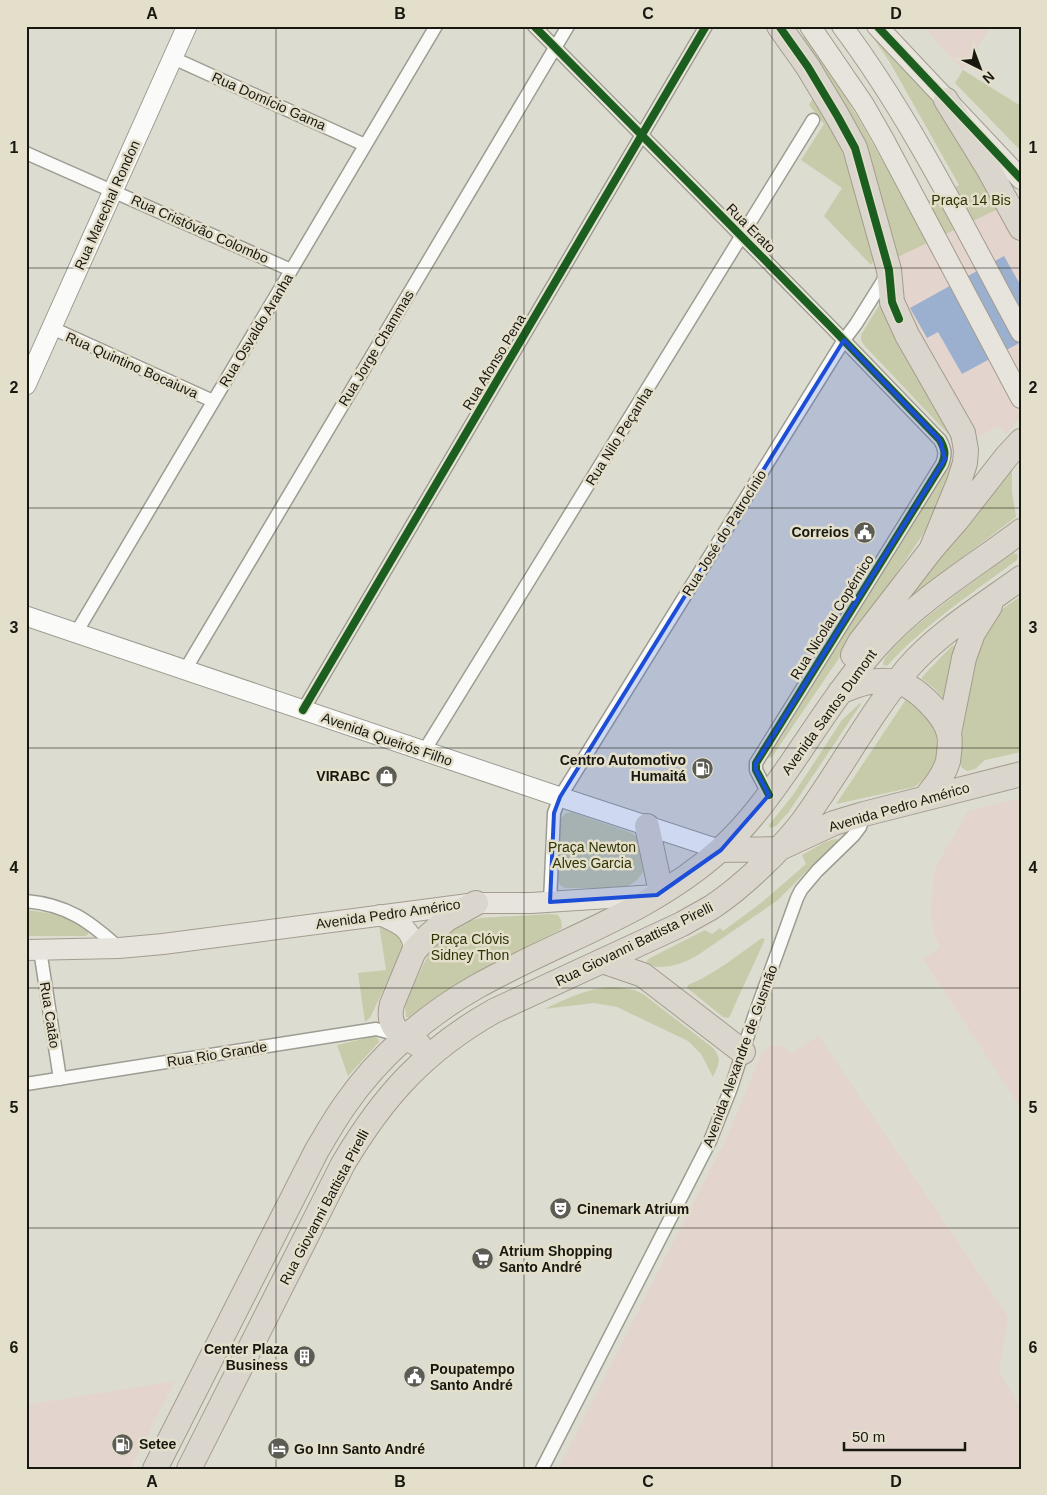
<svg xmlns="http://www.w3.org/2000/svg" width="1047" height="1495" font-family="Arial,sans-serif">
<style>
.commercial{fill:#e3d4cd}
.industrial{fill:#e3d4ce}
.green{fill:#c8cba9}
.water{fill:#9bb0cf}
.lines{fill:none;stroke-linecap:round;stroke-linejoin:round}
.street-casing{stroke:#9d9c93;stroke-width:15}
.secondary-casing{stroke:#9d9c93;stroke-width:21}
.primary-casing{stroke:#a39c8e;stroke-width:22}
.highway-casing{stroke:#a39c8e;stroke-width:26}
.street{stroke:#fafaf8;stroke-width:12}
.secondary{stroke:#fafaf8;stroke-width:19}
.primary{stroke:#e7e4de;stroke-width:20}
.highway{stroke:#dbd6cd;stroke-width:24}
.cycleway-casing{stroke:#e3dfcb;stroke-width:11}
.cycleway{stroke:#1b5e20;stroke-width:8}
.marked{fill:#1d4ed8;fill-opacity:0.2;stroke:#1d4ed8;stroke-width:4;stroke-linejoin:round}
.grid{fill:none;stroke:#181710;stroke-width:1;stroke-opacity:0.55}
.labels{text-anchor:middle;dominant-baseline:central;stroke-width:5;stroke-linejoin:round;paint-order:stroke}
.street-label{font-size:14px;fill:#181710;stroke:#e3dfcb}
.park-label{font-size:14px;fill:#2f3304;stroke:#e3dfcb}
.poi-label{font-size:14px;font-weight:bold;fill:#181710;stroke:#e3dfcb;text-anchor:start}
.neatline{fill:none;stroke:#181710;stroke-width:2}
.grid-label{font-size:16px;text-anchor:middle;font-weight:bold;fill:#181710}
</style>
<rect width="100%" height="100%" fill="#dddcd1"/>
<!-- commercial -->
<path class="commercial" d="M 924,26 L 991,26 L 963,70 L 942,49 Z
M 1021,798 L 1021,1108 L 923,959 L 940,948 L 934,933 L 931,913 L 933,880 L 938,863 L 968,811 Z
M 175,1381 L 130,1469 L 26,1469 L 26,1405 Z"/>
<!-- industrial -->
<path class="industrial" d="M 998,209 L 1021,253 L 1021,416 L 1007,434 L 997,426 L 978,437 L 909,320 L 904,304 L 898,257 Z
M 819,1036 L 1008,1317 L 999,1371 L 1021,1409 L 1021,1469 L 558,1469 L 727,1137 L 762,1052 L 768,1047 L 776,1045 L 783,1046 L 792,1053 Z"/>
<!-- green -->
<path class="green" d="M 865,26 L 946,114 L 998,209 L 898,257 L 863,144 L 803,40 L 802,37 L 804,36 C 818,48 828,68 837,83 C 863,125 886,167 910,210 L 959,185 L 889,61 Z
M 963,70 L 1021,106 L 1021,131 L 1019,135 L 1021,137 L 1021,151 L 955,83 Z
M 815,95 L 836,135 L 851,176 L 877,255 L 871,265 L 824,216 L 842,188 L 801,160 L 824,124 L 809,105 Z
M 881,302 L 953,432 C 961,463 949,491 934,518 L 772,757 L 763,760 L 771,746 L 778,742 L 953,459 L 954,450 L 949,435 L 863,344 L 861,340 L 861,335 Z
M 1012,468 L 1012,492 L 1016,517 L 909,597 Z
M 1014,553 L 1018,555 L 1017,560 C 971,594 925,624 887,666 L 883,665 C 882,645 993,567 1014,553 Z
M 1021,596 L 1021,752 L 985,760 L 975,769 L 967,771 L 961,767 L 959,757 L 972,660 L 995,616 L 1005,607 Z
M 953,645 L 956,648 L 945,700 L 934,688 L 922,679 L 922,677 L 941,657 Z
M 907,698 L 930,720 L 936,735 L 938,756 L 928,777 L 914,787 L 836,804 Z
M 860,703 L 861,704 L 788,813 L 776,826 L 770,828 L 769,825 L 793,795 L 842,720 Z
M 571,812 L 632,833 L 639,839 L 644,870 C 639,880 632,885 622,888 L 564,888 L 560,885 L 558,880 L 560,822 C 561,817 565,812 571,812 Z
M 835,839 L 839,840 L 838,843 L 808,870 L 778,900 L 698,955 C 683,964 663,971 646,964 L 648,959 L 705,930 L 712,934 L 720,928 L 723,931 L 761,903 L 806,864 L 802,855 L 825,842 Z
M 26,910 C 49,912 69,917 88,930 L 88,934 L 86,936 L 26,936 Z
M 550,914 L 558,915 L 561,920 L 562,928 L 558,931 L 471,975 L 437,996 L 409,1017 L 406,1017 L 405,1008 L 407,1000 L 427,957 L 432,948 L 454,928 L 469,921 L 481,918 Z
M 379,924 L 389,926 L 403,941 L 403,948 L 370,1018 L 365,1022 L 358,973 L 386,970 Z
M 762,938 L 765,939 C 754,965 741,990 730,1016 L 728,1018 L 723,1017 L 687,988 L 688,985 C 715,974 739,954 762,938 Z
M 614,987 L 634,990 L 643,994 L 713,1048 C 723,1060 718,1065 713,1077 L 701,1054 L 688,1041 L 617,1007 L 594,1003 L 544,1009 C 566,999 590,987 614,987 Z
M 375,1036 L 378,1039 L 379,1042 L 348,1076 L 337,1045 Z"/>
<!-- water -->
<path class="water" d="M 1004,256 L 1021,286 L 1021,342 L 962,374 L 938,332 L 927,338 L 910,308 Z"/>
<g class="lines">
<defs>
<path id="street" d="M 534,26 L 831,327 L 940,440 C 945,449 946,455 942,464 L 756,763 L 756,770 L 769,795
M 173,58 L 365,145
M 26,153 L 291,270
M 52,328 L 213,401
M 76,633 L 436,26
M 185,670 L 568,26
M 303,710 L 706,26
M 424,751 L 813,120
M 26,901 C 68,905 89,921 119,948
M 550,902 L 554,813 L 560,797 L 844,340 L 856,324 L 888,273
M 40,950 L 60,1079
M 26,1084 L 376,1029 L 399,1035
M 542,1469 L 710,1141 L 731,1088 L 754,1017 L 797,898 L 801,890 L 817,871 L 854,835 L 860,827 L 864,814"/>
<path id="secondary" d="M 26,385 L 187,26
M 26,616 L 560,797 L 721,850"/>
<path id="primary" d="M 810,26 L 864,105 L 884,140 L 1021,398
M 842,26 C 913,121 965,229 1021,332
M 877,26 L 1021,179
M 380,915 C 399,923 413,929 414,951
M 26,950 L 119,948 L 163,944 L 476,903 L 531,903 L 656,895"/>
<path id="highway" d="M 779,26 L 808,67 L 838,117 L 855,148 L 889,270 L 892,302 L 907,335 L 963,433 L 966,450 L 965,463 L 959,482 L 931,550
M 946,100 L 988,168 L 1021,228
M 853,655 L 860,642 L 931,550 L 957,520 L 1007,456 L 1021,441
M 840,692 C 858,684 876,678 896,682 C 915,685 945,715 949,734 C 951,742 949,753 948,761 C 944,775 935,786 926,797
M 949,733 L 964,658 L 973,633 L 990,606
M 647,826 L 661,892
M 721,850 L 778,849 L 834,823 L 864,814 L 1021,774
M 602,961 L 643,975 L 743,1052
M 419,1045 C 400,1034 386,1028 392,1004 L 414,951 L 424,940 L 447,919 L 476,903
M 155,1469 L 317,1150 C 326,1135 335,1119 345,1105 C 378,1057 425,1016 476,987 C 557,941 651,913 721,849 C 749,824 770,794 791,764 C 818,724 844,684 875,648 C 916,601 972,568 1021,531
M 189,1469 L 343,1164 C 383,1096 425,1050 494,1011 L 682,924 C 692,918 702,913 712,907 C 742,887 781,850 803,821 C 839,772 869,715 908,668 C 937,634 985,604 1021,578"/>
</defs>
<!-- street casing -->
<use href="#street" class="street-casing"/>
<!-- secondary casing -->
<use href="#secondary" class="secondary-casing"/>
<!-- primary casing -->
<use href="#primary" class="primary-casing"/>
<!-- highway casing -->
<use href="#highway" class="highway-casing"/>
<!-- street -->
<use href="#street" class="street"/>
<!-- secondary -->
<use href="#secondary" class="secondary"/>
<!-- primary -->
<use href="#primary" class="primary"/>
<!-- highway -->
<use href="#highway" class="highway"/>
<defs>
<path id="cycleway" d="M 534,26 L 831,327 L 940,440 C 945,449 946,455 942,464 L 756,763 L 756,770 L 769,795
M 779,26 L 808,67 L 838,117 L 855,148 L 889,270 L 892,302 L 899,319
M 877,26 L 1021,179
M 303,710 L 706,26"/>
</defs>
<!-- cycleway casing -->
<use href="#cycleway" class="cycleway-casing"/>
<!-- cycleway -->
<use href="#cycleway" class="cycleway"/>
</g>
<!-- marked area -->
<path class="marked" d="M 844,340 L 940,440 L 945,459 L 756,763 L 756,770 L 769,795 L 721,850 L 657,895 L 550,902 L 554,813 L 560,797 Z"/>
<!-- grid -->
<path class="grid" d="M 276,26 L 276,1469M 524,26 L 524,1469M 772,26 L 772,1469M 26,268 L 1021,268M 26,508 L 1021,508M 26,748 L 1021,748M 26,988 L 1021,988M 26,1228 L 1021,1228"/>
<!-- icons -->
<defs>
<symbol id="civic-disc" viewBox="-11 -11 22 22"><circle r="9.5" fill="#5d5c54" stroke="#e3dfcb"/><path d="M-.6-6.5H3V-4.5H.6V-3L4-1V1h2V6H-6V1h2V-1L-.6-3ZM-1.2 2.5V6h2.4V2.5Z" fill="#fff"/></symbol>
<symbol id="fuel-disc" viewBox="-11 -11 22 22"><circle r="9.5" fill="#5d5c54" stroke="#e3dfcb"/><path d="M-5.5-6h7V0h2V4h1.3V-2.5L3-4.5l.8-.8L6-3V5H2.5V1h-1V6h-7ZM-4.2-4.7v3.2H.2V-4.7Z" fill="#fff"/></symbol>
<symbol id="shop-disc" viewBox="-11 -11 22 22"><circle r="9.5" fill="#5d5c54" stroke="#e3dfcb"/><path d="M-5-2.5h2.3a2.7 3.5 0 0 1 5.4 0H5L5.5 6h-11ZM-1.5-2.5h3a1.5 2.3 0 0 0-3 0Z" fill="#fff"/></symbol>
<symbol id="theatre-disc" viewBox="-11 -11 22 22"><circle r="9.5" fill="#5d5c54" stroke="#e3dfcb"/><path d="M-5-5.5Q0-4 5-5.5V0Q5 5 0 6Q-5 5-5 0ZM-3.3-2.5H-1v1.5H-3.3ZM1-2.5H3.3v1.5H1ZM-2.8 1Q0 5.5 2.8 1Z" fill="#fff"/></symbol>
<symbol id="supermarket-disc" viewBox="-11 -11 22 22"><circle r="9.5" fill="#5d5c54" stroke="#e3dfcb"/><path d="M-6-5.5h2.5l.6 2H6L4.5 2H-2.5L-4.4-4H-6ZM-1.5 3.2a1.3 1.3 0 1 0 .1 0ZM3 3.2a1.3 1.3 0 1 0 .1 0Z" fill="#fff"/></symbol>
<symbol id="building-disc" viewBox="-11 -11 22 22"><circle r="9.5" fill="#5d5c54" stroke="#e3dfcb"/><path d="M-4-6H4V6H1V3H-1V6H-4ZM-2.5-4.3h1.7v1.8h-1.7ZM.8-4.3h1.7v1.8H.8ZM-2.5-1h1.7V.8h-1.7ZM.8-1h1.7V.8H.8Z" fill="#fff"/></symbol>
<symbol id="hotel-disc" viewBox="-11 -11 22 22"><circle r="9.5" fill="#5d5c54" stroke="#e3dfcb"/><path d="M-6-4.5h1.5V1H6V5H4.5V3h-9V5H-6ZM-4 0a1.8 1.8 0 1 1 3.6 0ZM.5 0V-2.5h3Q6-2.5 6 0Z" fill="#fff"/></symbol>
</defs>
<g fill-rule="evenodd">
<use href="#civic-disc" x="852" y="520" width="25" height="25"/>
<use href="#fuel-disc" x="690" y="756" width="25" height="25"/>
<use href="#shop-disc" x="374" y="764" width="25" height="25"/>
<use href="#theatre-disc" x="548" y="1196" width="25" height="25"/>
<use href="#supermarket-disc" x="470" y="1246" width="25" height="25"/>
<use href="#building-disc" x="292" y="1344" width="25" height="25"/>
<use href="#civic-disc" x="402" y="1364" width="25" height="25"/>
<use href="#fuel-disc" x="110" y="1432" width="25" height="25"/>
<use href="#hotel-disc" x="266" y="1436" width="25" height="25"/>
</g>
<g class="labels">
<!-- street labels -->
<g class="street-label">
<text transform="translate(269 101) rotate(24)">Rua Domício Gama</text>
<text transform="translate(107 205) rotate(-66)">Rua Marechal Rondon</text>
<text transform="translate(751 228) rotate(45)">Rua Erato</text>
<text transform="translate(200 229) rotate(24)">Rua Cristóvão Colombo</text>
<text transform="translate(256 330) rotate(-59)">Rua Osvaldo Aranha</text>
<text transform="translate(376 348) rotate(-59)">Rua Jorge Chammas</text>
<text transform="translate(494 362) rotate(-59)">Rua Afonso Pena</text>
<text transform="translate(132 365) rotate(24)">Rua Quintino Bocaiuva</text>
<text transform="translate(619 436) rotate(-58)">Rua Nilo Peçanha</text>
<text transform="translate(724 533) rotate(-58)">Rua José do Patrocínio</text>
<text transform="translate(832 617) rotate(-58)">Rua Nicolau Copérnico</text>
<text transform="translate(829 712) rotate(-54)">Avenida Santos Dumont</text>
<text transform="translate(387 739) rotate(19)">Avenida Queirós Filho</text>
<text transform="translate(899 807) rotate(-16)">Avenida Pedro Américo</text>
<text transform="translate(388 914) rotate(-8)">Avenida Pedro Américo</text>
<text transform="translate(634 944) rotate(-26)">Rua Giovanni Battista Pirelli</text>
<text transform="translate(50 1015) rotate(81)">Rua Catão</text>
<text transform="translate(217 1054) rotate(-9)">Rua Rio Grande</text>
<text transform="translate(740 1056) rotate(-70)">Avenida Alexandre de Gusmão</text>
<text transform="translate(324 1207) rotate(-62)">Rua Giovanni Battista Pirelli</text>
</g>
<!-- park labels -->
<g class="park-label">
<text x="971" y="200">Praça 14 Bis</text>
<text x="592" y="847">Praça Newton<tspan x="592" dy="16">Alves Garcia</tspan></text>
<text x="470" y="939">Praça Clóvis<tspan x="470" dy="16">Sidney Thon</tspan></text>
</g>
<!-- poi labels -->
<g class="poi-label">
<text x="849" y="532" text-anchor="end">Correios</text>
<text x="686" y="760" text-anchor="end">Centro Automotivo<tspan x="686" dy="16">Humaitá</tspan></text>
<text x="370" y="776" text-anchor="end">VIRABC</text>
<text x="577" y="1209">Cinemark Atrium</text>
<text x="499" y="1251">Atrium Shopping<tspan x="499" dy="16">Santo André</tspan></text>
<text x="288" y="1349" text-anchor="end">Center Plaza<tspan x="288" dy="16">Business</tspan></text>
<text x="430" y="1369">Poupatempo<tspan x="430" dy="16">Santo André</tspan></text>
<text x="139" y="1444">Setee</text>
<text x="294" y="1449">Go Inn Santo André</text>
</g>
</g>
<!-- border -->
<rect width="1047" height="1495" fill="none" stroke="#e3dfcb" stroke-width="55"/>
<!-- north arrow -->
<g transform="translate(980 68) rotate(138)" stroke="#e3dfcb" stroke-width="4" paint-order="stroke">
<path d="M0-4L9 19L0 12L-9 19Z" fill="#181710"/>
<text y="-8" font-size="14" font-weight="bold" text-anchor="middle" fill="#181710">N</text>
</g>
<!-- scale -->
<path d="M844 1442v8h121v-8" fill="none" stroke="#181710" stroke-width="2.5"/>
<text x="852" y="1442" font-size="15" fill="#181710" stroke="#e3dfcb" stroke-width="4" paint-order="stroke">50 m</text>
<rect x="28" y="28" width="992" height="1440" class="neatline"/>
<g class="grid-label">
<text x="152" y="19">A</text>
<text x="400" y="19">B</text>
<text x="648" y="19">C</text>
<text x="896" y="19">D</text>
<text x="14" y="153">1</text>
<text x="1033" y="153">1</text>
<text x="14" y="393">2</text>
<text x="1033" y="393">2</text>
<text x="14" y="633">3</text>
<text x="1033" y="633">3</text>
<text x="14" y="873">4</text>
<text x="1033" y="873">4</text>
<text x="14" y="1113">5</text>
<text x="1033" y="1113">5</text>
<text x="14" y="1353">6</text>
<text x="1033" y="1353">6</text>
<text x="152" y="1487">A</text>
<text x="400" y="1487">B</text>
<text x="648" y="1487">C</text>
<text x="896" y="1487">D</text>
</g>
</svg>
